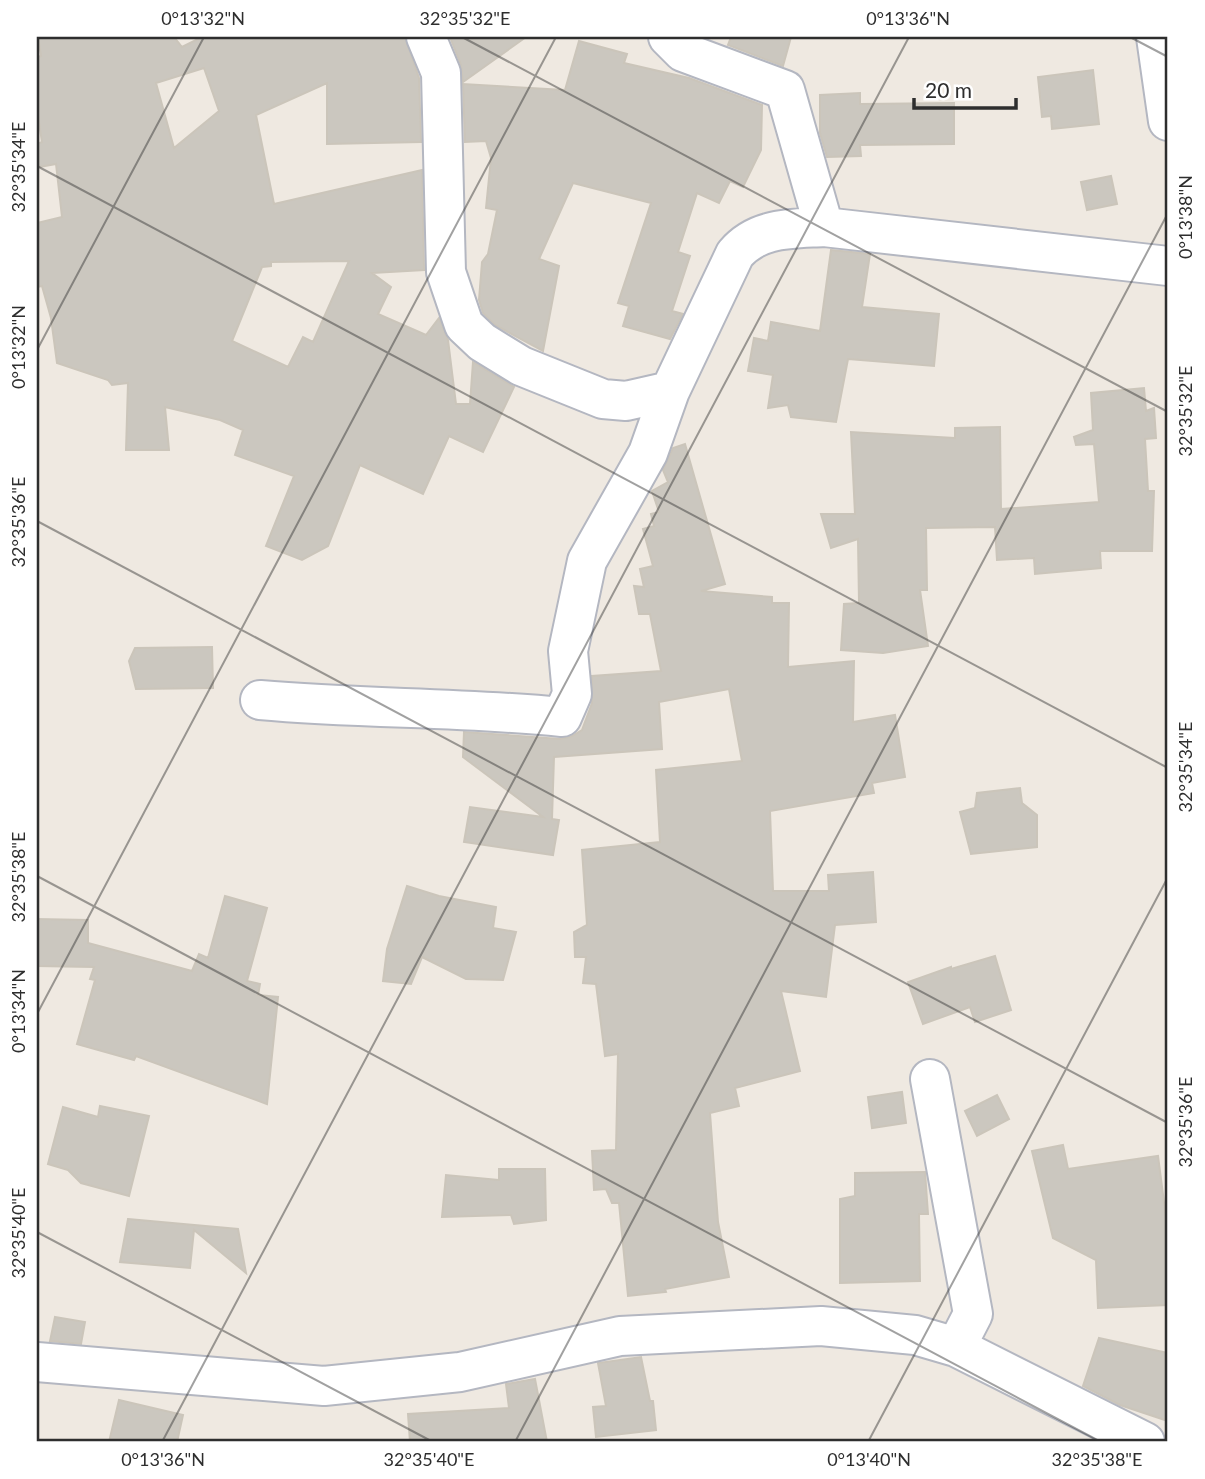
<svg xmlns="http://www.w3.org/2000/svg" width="1205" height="1479" font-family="Lato,sans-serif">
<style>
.building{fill:#cbc7bf;stroke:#cbc5ba;stroke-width:2;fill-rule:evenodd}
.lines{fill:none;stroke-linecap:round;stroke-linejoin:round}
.minor-casing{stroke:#b4b7c1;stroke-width:42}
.minor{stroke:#fff;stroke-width:38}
.ticks{fill:none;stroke:#2e2e2e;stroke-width:2;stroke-opacity:0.45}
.neatline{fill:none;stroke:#2e2e2e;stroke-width:2.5}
.ticks-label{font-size:18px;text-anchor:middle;fill:#2e2e2e}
</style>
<rect width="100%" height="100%" fill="#efe9e1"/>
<!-- building -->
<path class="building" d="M 38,37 L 174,37 L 182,47 L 202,37 L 405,37 L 419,78 L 421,142 L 327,144 L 327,83 L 256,115 L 274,204 L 422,170 L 424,270 L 372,273 L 391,287 L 378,314 L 426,335 L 439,318 L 448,340 L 456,404 L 470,404 L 473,362 L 514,387 L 483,452 L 449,436 L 423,494 L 360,465 L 328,546 L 302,560 L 266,546 L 294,476 L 235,455 L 243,430 L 220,420 L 165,407 L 169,450 L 126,450 L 128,383 L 112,385 L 108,380 L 57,363 L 51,318 L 42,286 L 37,287 L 37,223 L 62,217 L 56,164 L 39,167 L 37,148 L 37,144 L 42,142 L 37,110 L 37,57 L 41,56 ZM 204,68 L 219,111 L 174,148 L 156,83 ZM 349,261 L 313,342 L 303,337 L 288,367 L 232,341 L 262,267 L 271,266 L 271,262 Z
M 450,37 L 526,37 L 463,82 L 461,65 Z
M 731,37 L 791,37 L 783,66 L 728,45 Z
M 579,41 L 627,54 L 624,63 L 689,78 L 762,105 L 761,150 L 743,187 L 730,181 L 719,203 L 697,193 L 678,252 L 690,256 L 672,311 L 683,314 L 670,339 L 623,326 L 629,306 L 618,303 L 651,203 L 573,183 L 539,259 L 559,266 L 543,351 L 495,325 L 483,313 L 479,300 L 482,262 L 488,254 L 497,210 L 486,208 L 491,158 L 486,141 L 465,142 L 463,84 L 565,90 Z
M 1093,70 L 1099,124 L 1052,129 L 1051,116 L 1042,117 L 1038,77 Z
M 860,93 L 860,104 L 954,103 L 954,144 L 860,145 L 861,156 L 827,157 L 820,133 L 820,95 Z
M 1111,176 L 1117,204 L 1087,210 L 1081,182 Z
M 831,250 L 870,254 L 862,307 L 939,314 L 934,366 L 848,359 L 836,422 L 791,417 L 788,405 L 768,408 L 773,375 L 748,371 L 754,338 L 768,341 L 771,322 L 820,331 Z
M 1144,388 L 1146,411 L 1154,408 L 1156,438 L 1145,439 L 1148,491 L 1154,491 L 1152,551 L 1100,551 L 1101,568 L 1035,574 L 1034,558 L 997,560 L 995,527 L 926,528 L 927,590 L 920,590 L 928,646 L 883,653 L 841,650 L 844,604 L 859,603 L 858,539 L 831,548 L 821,514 L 855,514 L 851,432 L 955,438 L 955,428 L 1000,427 L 1001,509 L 1099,502 L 1094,444 L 1076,445 L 1074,437 L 1093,430 L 1091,393 Z
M 685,444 L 725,584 L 701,591 L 772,597 L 772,603 L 789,603 L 788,667 L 854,661 L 853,722 L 895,715 L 905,777 L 872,783 L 874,793 L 770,811 L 773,891 L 829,891 L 828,875 L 873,872 L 876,922 L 835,925 L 826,997 L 781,991 L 800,1071 L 735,1088 L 739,1106 L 710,1113 L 718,1222 L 729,1277 L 665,1289 L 666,1292 L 628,1296 L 619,1203 L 612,1203 L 606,1189 L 594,1190 L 592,1151 L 616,1150 L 618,1054 L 605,1056 L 596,984 L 583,983 L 586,957 L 575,957 L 574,932 L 587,925 L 582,850 L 660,842 L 656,770 L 742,761 L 729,689 L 659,702 L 662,749 L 554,757 L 552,819 L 559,820 L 553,855 L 464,842 L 470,807 L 543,817 L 463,757 L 464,732 L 560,739 L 572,736 L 582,730 L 592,703 L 592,676 L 661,671 L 650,614 L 639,614 L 634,586 L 644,587 L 640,569 L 653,566 L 643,529 L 654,526 L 651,514 L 659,512 L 652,491 L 668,482 L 663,470 L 673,448 Z
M 212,647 L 213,688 L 136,689 L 129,661 L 135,648 Z
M 1020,788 L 1022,803 L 1037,815 L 1037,847 L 971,854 L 960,812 L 975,808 L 977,793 Z
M 407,886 L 439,896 L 496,907 L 493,928 L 516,932 L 503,980 L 466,979 L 422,957 L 411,984 L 383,981 L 387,949 Z
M 225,896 L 267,908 L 247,981 L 260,984 L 258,995 L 278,997 L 267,1104 L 136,1056 L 134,1060 L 77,1044 L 95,980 L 90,979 L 94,967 L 37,966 L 37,919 L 88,920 L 88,943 L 192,971 L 199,954 L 208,958 Z
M 995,956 L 1011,1010 L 975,1022 L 970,1007 L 923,1024 L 908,982 L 951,967 L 951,969 Z
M 902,1092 L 906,1123 L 872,1128 L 868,1097 Z
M 997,1095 L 1009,1119 L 977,1136 L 965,1111 Z
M 100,1106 L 149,1116 L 129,1196 L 81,1183 L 68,1170 L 48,1164 L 63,1107 L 98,1117 Z
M 1063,1145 L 1068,1169 L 1158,1156 L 1168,1233 L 1168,1305 L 1098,1308 L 1096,1260 L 1053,1238 L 1032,1151 Z
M 499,1169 L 545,1169 L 546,1220 L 514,1224 L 511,1215 L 442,1217 L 446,1175 L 499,1180 Z
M 925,1172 L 928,1214 L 919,1214 L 920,1281 L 840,1283 L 840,1199 L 855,1196 L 855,1173 Z
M 128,1219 L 238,1229 L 246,1273 L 194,1230 L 190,1268 L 120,1262 Z
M 55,1317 L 85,1322 L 81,1344 L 50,1341 Z
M 1099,1338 L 1168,1353 L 1168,1421 L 1120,1405 L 1083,1386 Z
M 641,1357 L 650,1401 L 653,1401 L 656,1430 L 596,1437 L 593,1407 L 606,1406 L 598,1363 Z
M 535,1379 L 547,1442 L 410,1442 L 408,1414 L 509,1408 L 506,1384 Z
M 119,1400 L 183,1415 L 177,1442 L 109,1442 Z"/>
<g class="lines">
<defs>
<path id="minor" d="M 426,37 L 441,73 L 446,272 L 464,325 L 482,342 L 521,366 L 603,399 L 626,401 L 670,391 L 735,254 C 758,227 791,229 824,227 L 1168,266
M 668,37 L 683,52 L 785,90 L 824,227
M 1156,37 L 1168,121
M 260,700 C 361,709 461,707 562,717 L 572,694 L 568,651 L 587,561 L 648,453 L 670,391
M 930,1079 L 973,1314 L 956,1347
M 37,1362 L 324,1386 L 460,1372 L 620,1336 L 821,1326 L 915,1335 L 956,1347 L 1145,1442"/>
</defs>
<!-- minor casing -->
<use href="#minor" class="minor-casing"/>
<!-- minor -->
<use href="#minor" class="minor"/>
</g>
<!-- ticks -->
<path class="ticks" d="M 462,37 L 1168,412M 1130,37 L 1168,57M 37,166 L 1168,768M 37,350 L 204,37M 37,521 L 1168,1123M 37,876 L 1101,1442M 37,1014 L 556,37M 37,1232 L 433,1442M 162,1442 L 909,37M 515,1442 L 1168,213M 868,1442 L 1168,877"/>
<!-- border -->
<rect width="1205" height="1479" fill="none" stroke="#ffffff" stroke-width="77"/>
<!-- scale -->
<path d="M914 98v10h102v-10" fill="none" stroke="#2e2e2e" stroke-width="3.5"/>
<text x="925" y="98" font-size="21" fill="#2e2e2e" stroke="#ffffff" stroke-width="5" paint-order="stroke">20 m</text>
<rect x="38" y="38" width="1128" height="1402" class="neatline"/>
<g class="ticks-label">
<text x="203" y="25">0°13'32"N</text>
<text x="465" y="25">32°35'32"E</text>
<text x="908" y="25">0°13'36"N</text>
<text transform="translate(19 167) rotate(-90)" y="6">32°35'34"E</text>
<text transform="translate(1186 217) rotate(-90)" y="6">0°13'38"N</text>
<text transform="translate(19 347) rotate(-90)" y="6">0°13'32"N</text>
<text transform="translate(1186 411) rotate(-90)" y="6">32°35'32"E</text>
<text transform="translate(19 522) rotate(-90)" y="6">32°35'36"E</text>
<text transform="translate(1186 767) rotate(-90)" y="6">32°35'34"E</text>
<text transform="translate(19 877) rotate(-90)" y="6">32°35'38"E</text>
<text transform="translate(19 1011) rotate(-90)" y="6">0°13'34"N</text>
<text transform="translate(1186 1122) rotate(-90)" y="6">32°35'36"E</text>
<text transform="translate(19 1233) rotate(-90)" y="6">32°35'40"E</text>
<text x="163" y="1466">0°13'36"N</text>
<text x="429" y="1466">32°35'40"E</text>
<text x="869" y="1466">0°13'40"N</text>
<text x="1097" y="1466">32°35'38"E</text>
</g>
</svg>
